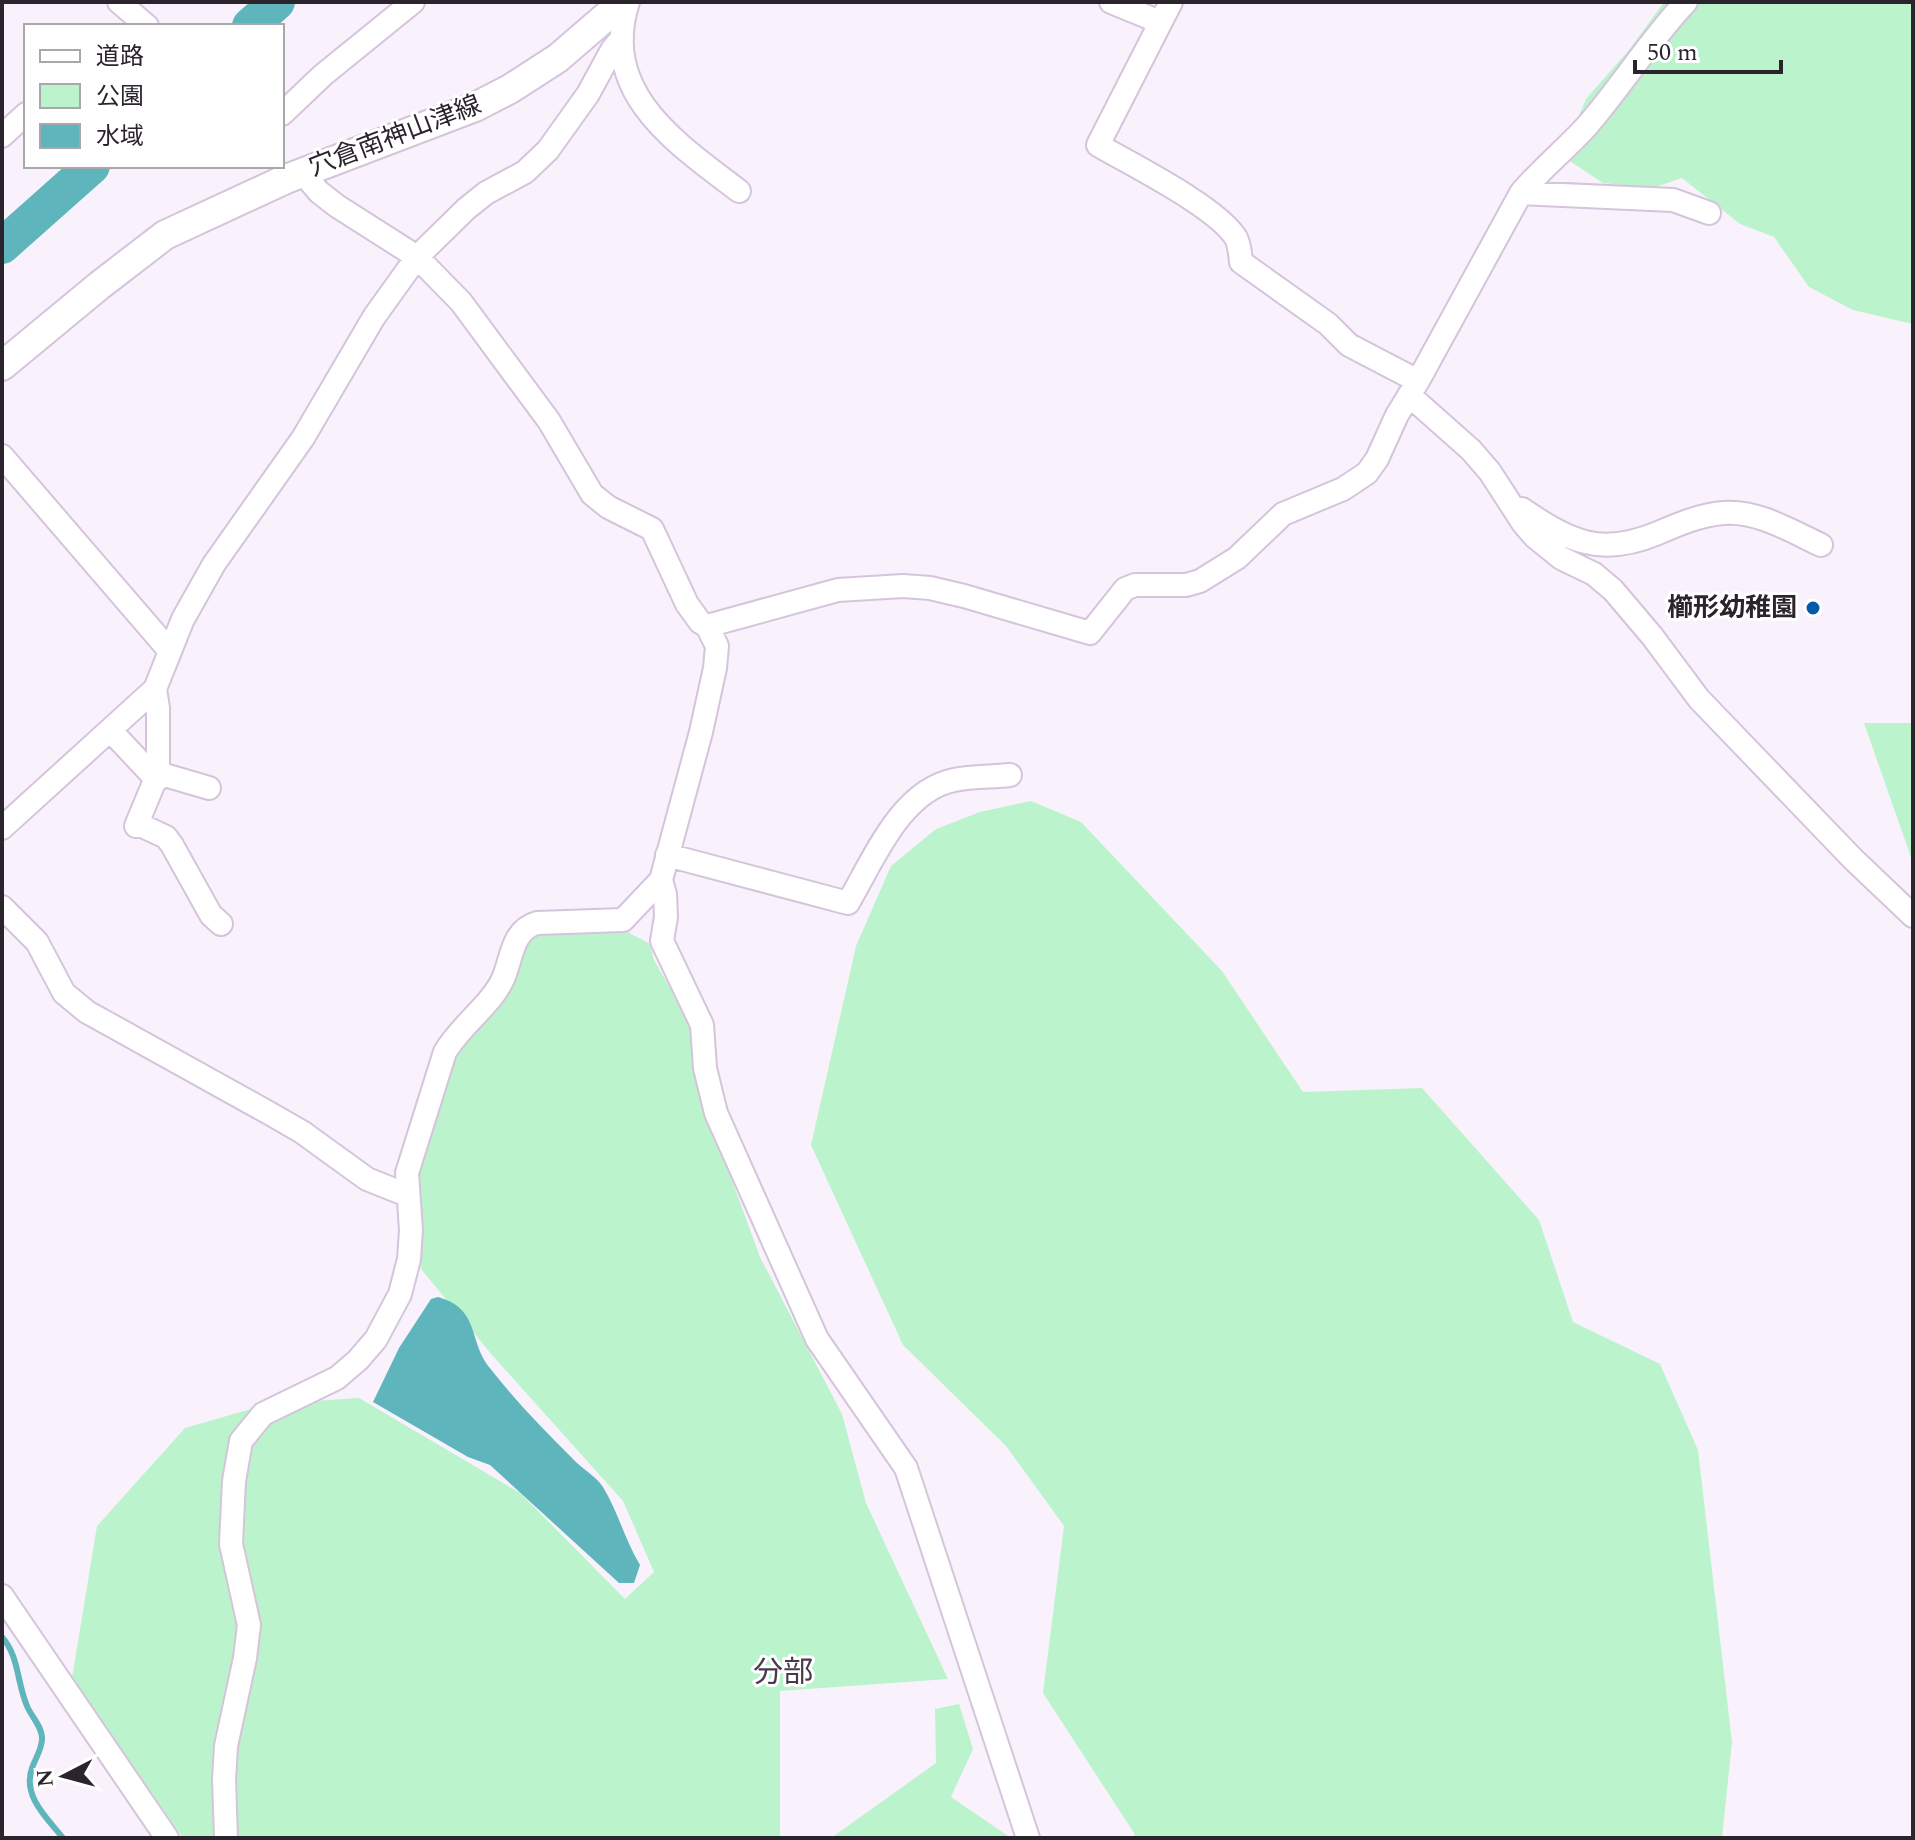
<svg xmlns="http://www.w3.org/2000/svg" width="1915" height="1840" font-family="Spectral,'Noto Sans JP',serif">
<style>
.green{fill:#bbf4cc}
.water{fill:#5eb5bc}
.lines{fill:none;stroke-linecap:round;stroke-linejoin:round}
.stream{stroke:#5eb5bc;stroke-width:6}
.river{stroke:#5eb5bc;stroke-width:36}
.minor-casing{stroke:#d5c4db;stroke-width:26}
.major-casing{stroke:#d5c4db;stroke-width:32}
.minor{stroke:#fff;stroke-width:22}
.major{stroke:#fff;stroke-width:28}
.poi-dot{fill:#015aa8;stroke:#fff;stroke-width:3}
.labels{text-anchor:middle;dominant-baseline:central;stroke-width:6;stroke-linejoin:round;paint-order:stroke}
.street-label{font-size:26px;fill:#2b242d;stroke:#fff}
.poi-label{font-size:26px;font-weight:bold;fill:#2b242d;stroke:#fff;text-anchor:end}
.quarter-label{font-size:30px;fill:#483a4d;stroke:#fff}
</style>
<rect width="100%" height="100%" fill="#f9f2fc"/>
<!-- green -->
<path class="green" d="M 1664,2 L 1913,2 L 1913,324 L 1853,310 L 1809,287 L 1774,237 L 1740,224 L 1682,178 L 1653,188 L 1603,183 L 1562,156 L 1586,99 L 1629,50 Z
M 1864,723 L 1913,723 L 1913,863 Z
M 1031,801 L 1081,822 L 1222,971 L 1303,1092 L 1422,1088 L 1539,1220 L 1573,1322 L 1660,1364 L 1698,1450 L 1732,1742 L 1722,1838 L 1135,1838 L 1134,1833 L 1043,1693 L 1064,1526 L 1006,1446 L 903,1345 L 811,1145 L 856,946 L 891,866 L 936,829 L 980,812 Z
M 622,929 L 650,944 L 654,960 L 689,1021 L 704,1104 L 760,1257 L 842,1414 L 866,1503 L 948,1679 L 780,1691 L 780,1838 L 183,1838 L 72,1678 L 97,1526 L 185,1428 L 268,1404 L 359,1398 L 520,1493 L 625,1599 L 654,1572 L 623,1501 L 492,1355 L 421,1269 L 415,1177 L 451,1055 L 527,940 L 538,934 Z
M 959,1704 L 973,1749 L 951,1797 L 1011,1838 L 831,1838 L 936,1763 L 935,1709 Z"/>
<!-- water -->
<path class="water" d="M 438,1297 C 480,1309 468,1339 489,1367 C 514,1399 543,1429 572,1458 C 581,1468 596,1476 603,1487 C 618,1512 625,1540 640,1565 L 634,1583 L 619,1583 L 490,1465 L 468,1457 L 373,1402 L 399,1348 L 431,1299 Z"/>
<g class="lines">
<!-- stream -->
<path class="stream" d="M 2,1637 C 19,1656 17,1683 27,1706 C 31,1716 43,1728 42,1739 C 42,1749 35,1759 32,1768 C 22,1796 47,1818 63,1838"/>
<!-- river -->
<path class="river" d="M 250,26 L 277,2
M 2,246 L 92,166"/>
<defs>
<path id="minor" d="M 119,2 L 147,26
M 628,2 C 599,93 676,143 739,191
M 1111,2 L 1160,22
M 1171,2 L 1098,145 C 1132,165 1217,207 1236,238 C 1240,246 1240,254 1241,262 L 1328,324 L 1349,345 L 1418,381
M 282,114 L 323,75 L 413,2
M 2,136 L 26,114
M 302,172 L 319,192 L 337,206 L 417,257 L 461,302 L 549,421 L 592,494 L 608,507 L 652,529 L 687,604 L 700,622 L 707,626 L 717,646 L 715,668 L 701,732 L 661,880 L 665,894 L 666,917 L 662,941 L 702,1025 L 705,1068 L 716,1113 L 817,1339 L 906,1468 L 1028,1838
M 1521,193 L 1673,200 L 1709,213
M 1409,395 L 1471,450 L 1490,472 L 1523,523 L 1535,537 L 1561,558 L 1594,574 L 1613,590 L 1652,636 L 1699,699 L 1853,859 L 1913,916
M 2,456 L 169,650
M 1522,509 C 1570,542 1601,557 1658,533 C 1679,524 1700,515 1723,513 C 1757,510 1791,531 1821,545
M 707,626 L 838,590 L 903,586 L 930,588 L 964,596 L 1090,633 L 1125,589 L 1135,585 L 1186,585 L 1200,581 L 1237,558 L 1283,514 L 1343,489 L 1367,473 L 1377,459 L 1397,415 L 1418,381 L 1521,193 C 1541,169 1565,150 1586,127 C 1621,87 1649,41 1686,2
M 110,730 L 157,780
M 158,773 L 209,788
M 138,824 L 166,837 L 172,845 L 211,915 L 221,924
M 136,826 L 158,773 L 158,708 L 155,689
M 2,828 L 155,689 L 183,619 L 214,564 L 303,438 L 374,317 L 417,257 L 466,209 L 486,193 L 525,172 L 548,150 L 588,94 L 612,50 L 622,38
M 667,855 L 848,903 C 873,861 900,791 954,780 C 972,776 992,777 1010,775
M 2,907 L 37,942 L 64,993 L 87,1012 L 269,1113 L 302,1132 L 367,1179 L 407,1195
M 2,1596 L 167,1838
M 226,1838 L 224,1779 L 226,1746 L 245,1658 L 249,1625 L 231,1544 L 234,1481 L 241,1441 L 263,1414 L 337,1378 L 358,1360 L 376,1339 L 400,1294 L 409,1259 L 411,1230 L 407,1173 L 445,1052 C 460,1026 491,1005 503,979 C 512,958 512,930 537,923 L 623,920 L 661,880"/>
<path id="major" d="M 2,366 L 100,285 L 165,235 L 286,179 L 475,107 L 510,89 L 558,58 L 623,2"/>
</defs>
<!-- minor casing -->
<use href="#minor" class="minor-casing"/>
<!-- major casing -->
<use href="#major" class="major-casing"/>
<!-- minor -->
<use href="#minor" class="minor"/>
<!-- major -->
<use href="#major" class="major"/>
</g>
<!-- markers -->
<circle class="poi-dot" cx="1813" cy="608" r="8"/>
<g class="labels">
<!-- street labels -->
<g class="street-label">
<text transform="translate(395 136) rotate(-21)">穴倉南神山津線</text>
</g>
<!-- poi labels -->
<g class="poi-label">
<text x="1797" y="608">櫛形幼稚園</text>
</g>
<!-- quarter labels -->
<g class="quarter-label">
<text x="783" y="1673">分部</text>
</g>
</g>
<!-- border -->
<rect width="1915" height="1840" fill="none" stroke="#2b242d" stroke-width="8"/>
<!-- legend -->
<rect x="24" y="24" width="260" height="144" fill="#ffffff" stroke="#aaa7ab" stroke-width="2"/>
<rect x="40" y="50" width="40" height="12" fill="#ffffff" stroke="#aaa7ab" stroke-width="2"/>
<text x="96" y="64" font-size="24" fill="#2b242d">道路</text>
<rect x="40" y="84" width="40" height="24" fill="#bbf4cc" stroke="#aaa7ab" stroke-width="2"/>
<text x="96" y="104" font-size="24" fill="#2b242d">公園</text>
<rect x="40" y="124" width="40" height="24" fill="#5eb5bc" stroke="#aaa7ab" stroke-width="2"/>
<text x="96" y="144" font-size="24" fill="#2b242d">水域</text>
<!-- north arrow -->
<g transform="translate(64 1776) rotate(264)" stroke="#ffffff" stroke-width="6" paint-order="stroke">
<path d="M0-6L14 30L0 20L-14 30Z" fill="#2b242d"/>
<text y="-12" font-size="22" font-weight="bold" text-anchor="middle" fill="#2b242d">N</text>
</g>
<!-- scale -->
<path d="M1635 60v12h146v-12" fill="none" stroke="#2b242d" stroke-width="4"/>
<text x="1647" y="60" font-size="24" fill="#2b242d" stroke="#ffffff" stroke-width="6" paint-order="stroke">50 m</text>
</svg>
